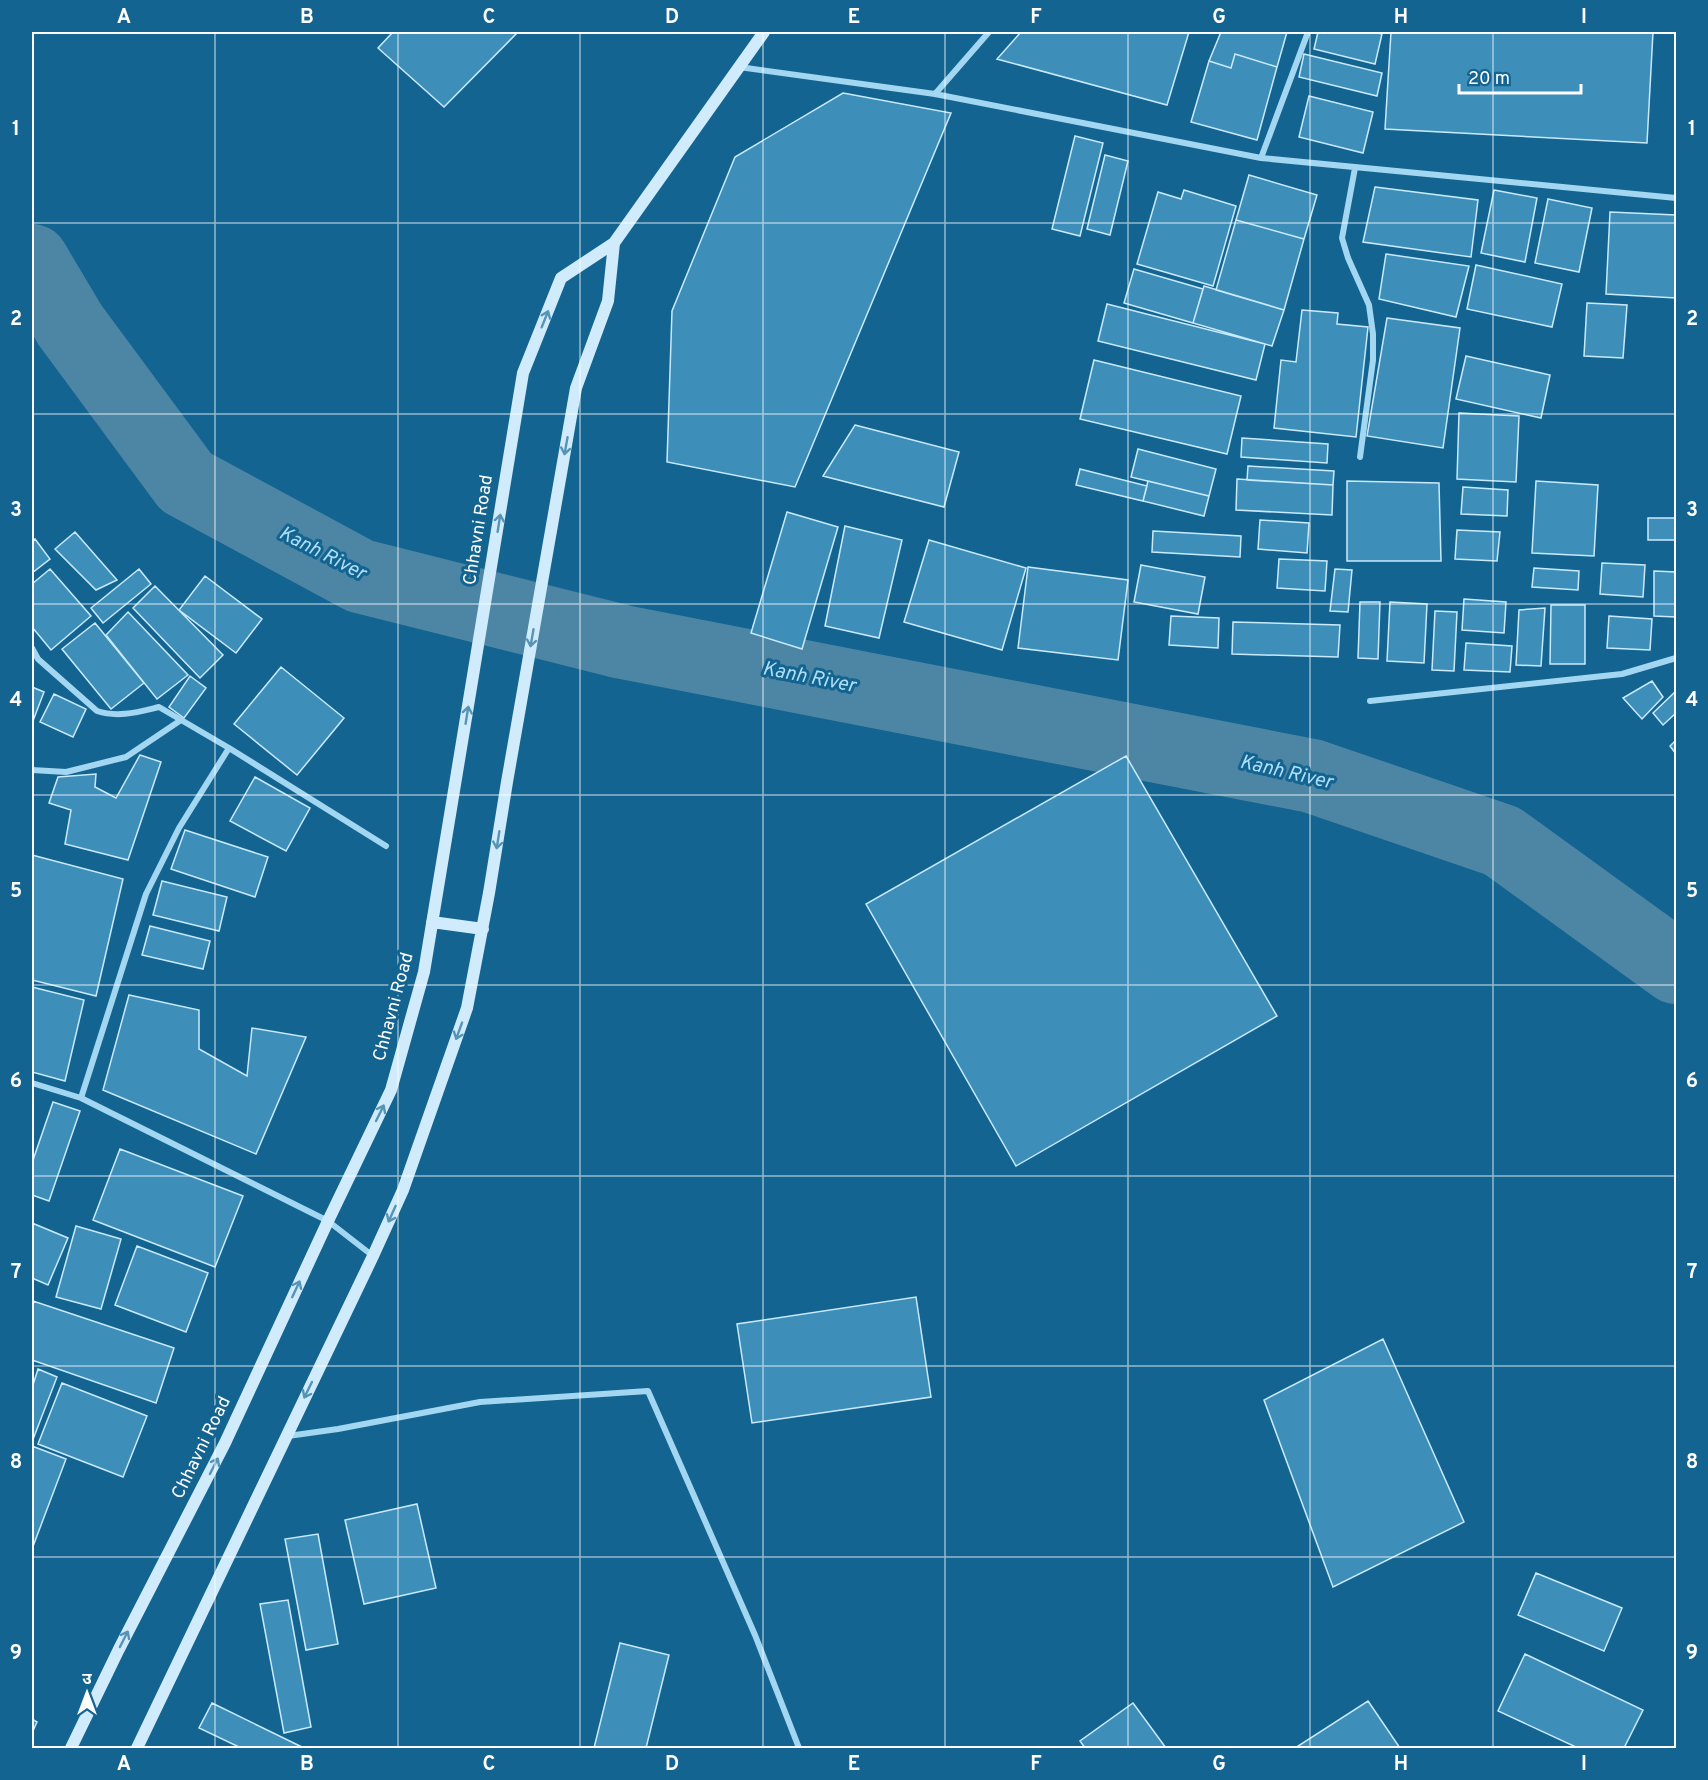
<svg xmlns="http://www.w3.org/2000/svg" width="1708" height="1780" font-family="Overpass,'Noto Sans Devanagari',sans-serif">
<style>
.lines{fill:none;stroke-linecap:round;stroke-linejoin:round}
.river{stroke:#4d86a5;stroke-width:74}
.building{fill:#3d8eb9;stroke:#c9eafc;stroke-width:1.5}
.minor{stroke:#a2d6f1;stroke-width:6}
.secondary{stroke:#d0ecfc;stroke-width:12}
.oneway{stroke:#5694b6}
.grid{fill:none;stroke:#fff;stroke-width:1.5;stroke-opacity:0.55}
.labels{text-anchor:middle;dominant-baseline:central;stroke-width:6;stroke-linejoin:round;paint-order:stroke}
.street-label{font-size:18px;fill:#fff;stroke:#146491}
.water-label{font-size:20px;font-style:italic;fill:#aedff8;stroke:#146491}
.neatline{fill:none;stroke:#fff;stroke-width:2}
.grid-label{font-size:20px;text-anchor:middle;font-weight:bold;fill:#fff}
</style>
<rect width="100%" height="100%" fill="#146491"/>
<g class="lines">
<!-- river -->
<path class="river" d="M 32,261 L 70,325 L 186,482 L 360,576 L 623,642 L 1312,776 L 1502,841 L 1676,967"/>
</g>
<!-- building -->
<path class="building" d="M 393,32 L 518,32 L 444,107 L 378,48 Z
M 1021,32 L 1189,32 L 1167,105 L 997,59 Z
M 1221,32 L 1287,32 L 1277,67 L 1235,54 L 1231,68 L 1209,61 Z
M 1318,32 L 1373,32 L 1382,34 L 1375,64 L 1314,49 Z
M 1391,32 L 1653,32 L 1647,143 L 1385,129 Z
M 1235,54 L 1277,67 L 1257,140 L 1191,122 L 1209,61 L 1231,68 Z
M 1304,54 L 1382,73 L 1377,96 L 1299,77 Z
M 843,93 L 951,113 L 795,487 L 667,462 L 672,311 L 735,157 Z
M 1309,96 L 1373,112 L 1363,153 L 1299,137 Z
M 1075,136 L 1103,143 L 1080,236 L 1052,229 Z
M 1105,155 L 1128,161 L 1110,235 L 1087,229 Z
M 1249,175 L 1317,195 L 1304,239 L 1236,220 Z
M 1375,187 L 1478,200 L 1471,257 L 1363,242 Z
M 1184,190 L 1236,206 L 1213,286 L 1137,264 L 1158,192 L 1181,199 Z
M 1494,190 L 1537,198 L 1525,262 L 1481,253 Z
M 1548,199 L 1592,208 L 1579,272 L 1535,263 Z
M 1610,212 L 1676,215 L 1676,298 L 1606,294 Z
M 1236,220 L 1304,239 L 1284,310 L 1216,290 Z
M 1386,254 L 1469,266 L 1456,317 L 1379,299 Z
M 1476,265 L 1562,284 L 1552,327 L 1467,309 Z
M 1134,269 L 1203,289 L 1193,323 L 1124,303 Z
M 1204,286 L 1284,310 L 1272,346 L 1193,323 Z
M 1587,303 L 1627,305 L 1623,358 L 1584,356 Z
M 1107,304 L 1265,344 L 1256,380 L 1098,341 Z
M 1302,310 L 1338,313 L 1337,324 L 1368,327 L 1356,437 L 1274,428 L 1281,360 L 1296,362 Z
M 1387,318 L 1460,328 L 1443,448 L 1367,436 Z
M 1466,356 L 1550,375 L 1541,418 L 1456,399 Z
M 1094,360 L 1241,396 L 1227,454 L 1080,419 Z
M 1459,413 L 1519,416 L 1516,482 L 1457,479 Z
M 855,425 L 959,452 L 944,507 L 823,476 Z
M 1242,438 L 1328,444 L 1327,463 L 1241,457 Z
M 1138,449 L 1216,469 L 1209,496 L 1131,477 Z
M 1248,466 L 1334,471 L 1333,485 L 1247,480 Z
M 1080,469 L 1147,486 L 1143,501 L 1076,485 Z
M 1237,479 L 1333,485 L 1332,515 L 1236,510 Z
M 1148,481 L 1209,496 L 1204,516 L 1143,501 Z
M 1347,481 L 1439,483 L 1441,561 L 1347,561 Z
M 1536,481 L 1598,485 L 1594,556 L 1532,553 Z
M 1463,487 L 1508,490 L 1507,516 L 1461,514 Z
M 787,512 L 838,527 L 802,649 L 751,633 Z
M 1648,518 L 1676,518 L 1676,540 L 1648,540 Z
M 1260,520 L 1309,523 L 1307,553 L 1258,549 Z
M 845,526 L 902,540 L 879,638 L 825,626 Z
M 1457,530 L 1500,532 L 1497,561 L 1455,559 Z
M 1153,531 L 1241,536 L 1240,557 L 1152,552 Z
M 75,532 L 117,580 L 96,590 L 55,549 Z
M 35,539 L 50,559 L 32,573 L 32,542 Z
M 929,540 L 1026,568 L 1002,650 L 904,622 Z
M 1279,559 L 1327,561 L 1325,591 L 1277,588 Z
M 1602,563 L 1645,565 L 1643,597 L 1600,594 Z
M 1141,565 L 1205,577 L 1198,614 L 1134,602 Z
M 1028,567 L 1128,580 L 1118,660 L 1018,648 Z
M 1534,568 L 1579,571 L 1578,590 L 1532,587 Z
M 50,569 L 91,616 L 51,650 L 32,627 L 32,584 Z
M 139,569 L 151,584 L 103,623 L 91,608 Z
M 1335,569 L 1352,570 L 1348,612 L 1330,611 Z
M 1654,571 L 1676,572 L 1676,617 L 1654,616 Z
M 205,576 L 262,619 L 236,653 L 179,610 Z
M 155,586 L 223,655 L 200,678 L 133,608 Z
M 1464,599 L 1506,602 L 1504,633 L 1462,630 Z
M 1360,602 L 1380,602 L 1378,659 L 1358,658 Z
M 1390,602 L 1427,604 L 1424,663 L 1387,661 Z
M 1551,605 L 1585,605 L 1585,664 L 1550,664 Z
M 1545,608 L 1541,666 L 1516,665 L 1519,610 Z
M 1435,611 L 1457,612 L 1454,671 L 1432,670 Z
M 128,612 L 188,675 L 157,699 L 106,635 Z
M 1171,616 L 1219,618 L 1218,648 L 1169,645 Z
M 1609,616 L 1652,619 L 1650,650 L 1607,648 Z
M 1233,622 L 1340,625 L 1338,657 L 1232,654 Z
M 95,623 L 144,683 L 111,709 L 62,649 Z
M 1466,643 L 1512,646 L 1510,672 L 1464,670 Z
M 281,667 L 344,718 L 297,775 L 234,724 Z
M 190,676 L 206,688 L 184,718 L 169,707 Z
M 1652,681 L 1663,697 L 1642,719 L 1623,698 Z
M 32,687 L 44,692 L 33,721 L 32,720 Z
M 1676,691 L 1676,713 L 1663,725 L 1653,713 Z
M 54,694 L 86,709 L 73,737 L 40,722 Z
M 1676,740 L 1676,754 L 1670,746 Z
M 140,755 L 161,762 L 128,860 L 65,844 L 71,810 L 49,803 L 58,777 L 96,774 L 95,787 L 116,798 Z
M 1126,756 L 1277,1016 L 1016,1166 L 866,904 Z
M 255,777 L 310,808 L 286,851 L 230,821 Z
M 185,830 L 268,857 L 255,897 L 171,869 Z
M 32,855 L 123,879 L 96,996 L 32,980 Z
M 162,881 L 227,897 L 219,931 L 153,915 Z
M 150,926 L 210,941 L 203,969 L 142,955 Z
M 32,987 L 84,1000 L 65,1081 L 32,1072 Z
M 129,995 L 199,1010 L 199,1049 L 247,1076 L 252,1028 L 306,1037 L 256,1154 L 103,1090 Z
M 53,1102 L 80,1111 L 49,1201 L 32,1195 L 32,1163 Z
M 120,1149 L 243,1196 L 215,1267 L 93,1220 Z
M 32,1223 L 68,1238 L 48,1285 L 32,1278 Z
M 76,1226 L 121,1239 L 101,1309 L 56,1297 Z
M 137,1246 L 208,1273 L 186,1332 L 115,1305 Z
M 916,1297 L 931,1397 L 752,1423 L 737,1324 Z
M 33,1301 L 174,1348 L 156,1403 L 32,1360 Z
M 1383,1339 L 1464,1522 L 1333,1587 L 1264,1400 Z
M 38,1369 L 57,1377 L 32,1442 L 32,1388 Z
M 62,1383 L 147,1416 L 123,1477 L 38,1444 Z
M 32,1446 L 66,1459 L 32,1549 Z
M 417,1504 L 436,1588 L 364,1604 L 345,1520 Z
M 318,1534 L 338,1644 L 306,1650 L 285,1539 Z
M 1536,1573 L 1622,1608 L 1604,1651 L 1518,1615 Z
M 288,1600 L 311,1727 L 284,1733 L 260,1604 Z
M 620,1643 L 669,1655 L 646,1748 L 594,1748 Z
M 1525,1654 L 1643,1710 L 1624,1748 L 1578,1748 L 1498,1711 Z
M 1368,1701 L 1400,1748 L 1295,1748 Z
M 212,1703 L 304,1748 L 241,1748 L 199,1728 Z
M 1133,1703 L 1166,1748 L 1085,1748 L 1080,1741 Z
M 32,1719 L 37,1722 L 32,1733 Z"/>
<g class="lines">
<!-- minor -->
<path class="minor" d="M 739,67 L 935,94 L 1261,158 L 1676,198
M 935,94 L 989,32
M 1261,158 L 1308,32
M 1355,168 L 1342,238 L 1348,258 L 1369,305 L 1373,334 L 1373,360 L 1360,457
M 32,648 L 38,659 L 97,711 C 118,718 138,712 159,707 L 229,748 L 386,846
M 1370,701 L 1622,674 L 1676,658
M 32,770 L 66,772 L 126,757 L 181,720
M 32,1083 L 81,1098 L 328,1221 L 373,1256
M 81,1098 L 146,894 L 179,828 L 229,748
M 288,1436 L 338,1429 L 480,1402 L 648,1391 L 755,1635 L 799,1748"/>
<!-- secondary -->
<path class="secondary" d="M 432,922 L 483,929
M 71,1748 L 119,1649 L 225,1443 L 328,1221 L 391,1090 L 424,972 L 523,373 L 561,278 L 614,243 L 764,32
M 137,1748 L 373,1256 L 403,1190 L 467,1008 L 489,893 L 507,782 L 576,388 L 608,301 L 614,243"/>
</g>
<!-- one-way arrows -->
<defs><path id="oneway-shaft" d="M-6 0H5M1.5-3L5.5 0L1.5 3" fill="none" stroke-width="1.6" stroke-linecap="round" stroke-linejoin="round" transform="scale(1.5)"/></defs>
<g class="oneway">
<use href="#oneway-shaft" transform="translate(545 319) rotate(-68)"/>
<use href="#oneway-shaft" transform="translate(566 446) rotate(100)"/>
<use href="#oneway-shaft" transform="translate(499 523) rotate(-81)"/>
<use href="#oneway-shaft" transform="translate(532 638) rotate(100)"/>
<use href="#oneway-shaft" transform="translate(467 715) rotate(-81)"/>
<use href="#oneway-shaft" transform="translate(498 840) rotate(99)"/>
<use href="#oneway-shaft" transform="translate(459 1031) rotate(110)"/>
<use href="#oneway-shaft" transform="translate(380 1113) rotate(-64)"/>
<use href="#oneway-shaft" transform="translate(392 1214) rotate(114)"/>
<use href="#oneway-shaft" transform="translate(296 1289) rotate(-65)"/>
<use href="#oneway-shaft" transform="translate(308 1390) rotate(116)"/>
<use href="#oneway-shaft" transform="translate(214 1466) rotate(-63)"/>
<use href="#oneway-shaft" transform="translate(124 1639) rotate(-63)"/>
</g>
<!-- grid -->
<path class="grid" d="M 215,32 L 215,1748M 398,32 L 398,1748M 580,32 L 580,1748M 763,32 L 763,1748M 945,32 L 945,1748M 1128,32 L 1128,1748M 1310,32 L 1310,1748M 1493,32 L 1493,1748M 32,223 L 1676,223M 32,414 L 1676,414M 32,604 L 1676,604M 32,795 L 1676,795M 32,985 L 1676,985M 32,1176 L 1676,1176M 32,1366 L 1676,1366M 32,1557 L 1676,1557"/>
<g class="labels">
<!-- street labels -->
<g class="street-label">
<text transform="translate(479 530) rotate(-81)">Chhavni Road</text>
<text transform="translate(394 1007) rotate(-75)">Chhavni Road</text>
<text transform="translate(202 1448) rotate(-64)">Chhavni Road</text>
</g>
<!-- water labels -->
<g class="water-label">
<text transform="translate(322 554) rotate(27)">Kanh River</text>
<text transform="translate(809 678) rotate(11)">Kanh River</text>
<text transform="translate(1286 773) rotate(13)">Kanh River</text>
</g>
</g>
<!-- border -->
<rect width="1708" height="1780" fill="none" stroke="#146491" stroke-width="66"/>
<!-- north arrow -->
<g transform="translate(87 1693)" stroke="#146491" stroke-width="4.5" paint-order="stroke">
<path d="M0-4.5L10 22L0 15L-10 22Z" fill="#ffffff"/>
<text y="-9" font-size="16" font-weight="bold" text-anchor="middle" fill="#ffffff">उ</text>
</g>
<!-- scale -->
<path d="M1459 84v9h122v-9" fill="none" stroke="#ffffff" stroke-width="3"/>
<text x="1468" y="84" font-size="18" fill="#ffffff" stroke="#146491" stroke-width="4.5" paint-order="stroke">20 m</text>
<rect x="33" y="33" width="1642" height="1714" class="neatline"/>
<g class="grid-label">
<text x="124" y="23">A</text>
<text x="307" y="23">B</text>
<text x="489" y="23">C</text>
<text x="672" y="23">D</text>
<text x="854" y="23">E</text>
<text x="1036" y="23">F</text>
<text x="1219" y="23">G</text>
<text x="1401" y="23">H</text>
<text x="1584" y="23">I</text>
<text x="16" y="135">1</text>
<text x="1692" y="135">1</text>
<text x="16" y="325">2</text>
<text x="1692" y="325">2</text>
<text x="16" y="516">3</text>
<text x="1692" y="516">3</text>
<text x="16" y="706">4</text>
<text x="1692" y="706">4</text>
<text x="16" y="897">5</text>
<text x="1692" y="897">5</text>
<text x="16" y="1087">6</text>
<text x="1692" y="1087">6</text>
<text x="16" y="1278">7</text>
<text x="1692" y="1278">7</text>
<text x="16" y="1468">8</text>
<text x="1692" y="1468">8</text>
<text x="16" y="1659">9</text>
<text x="1692" y="1659">9</text>
<text x="124" y="1770">A</text>
<text x="307" y="1770">B</text>
<text x="489" y="1770">C</text>
<text x="672" y="1770">D</text>
<text x="854" y="1770">E</text>
<text x="1036" y="1770">F</text>
<text x="1219" y="1770">G</text>
<text x="1401" y="1770">H</text>
<text x="1584" y="1770">I</text>
</g>
</svg>
